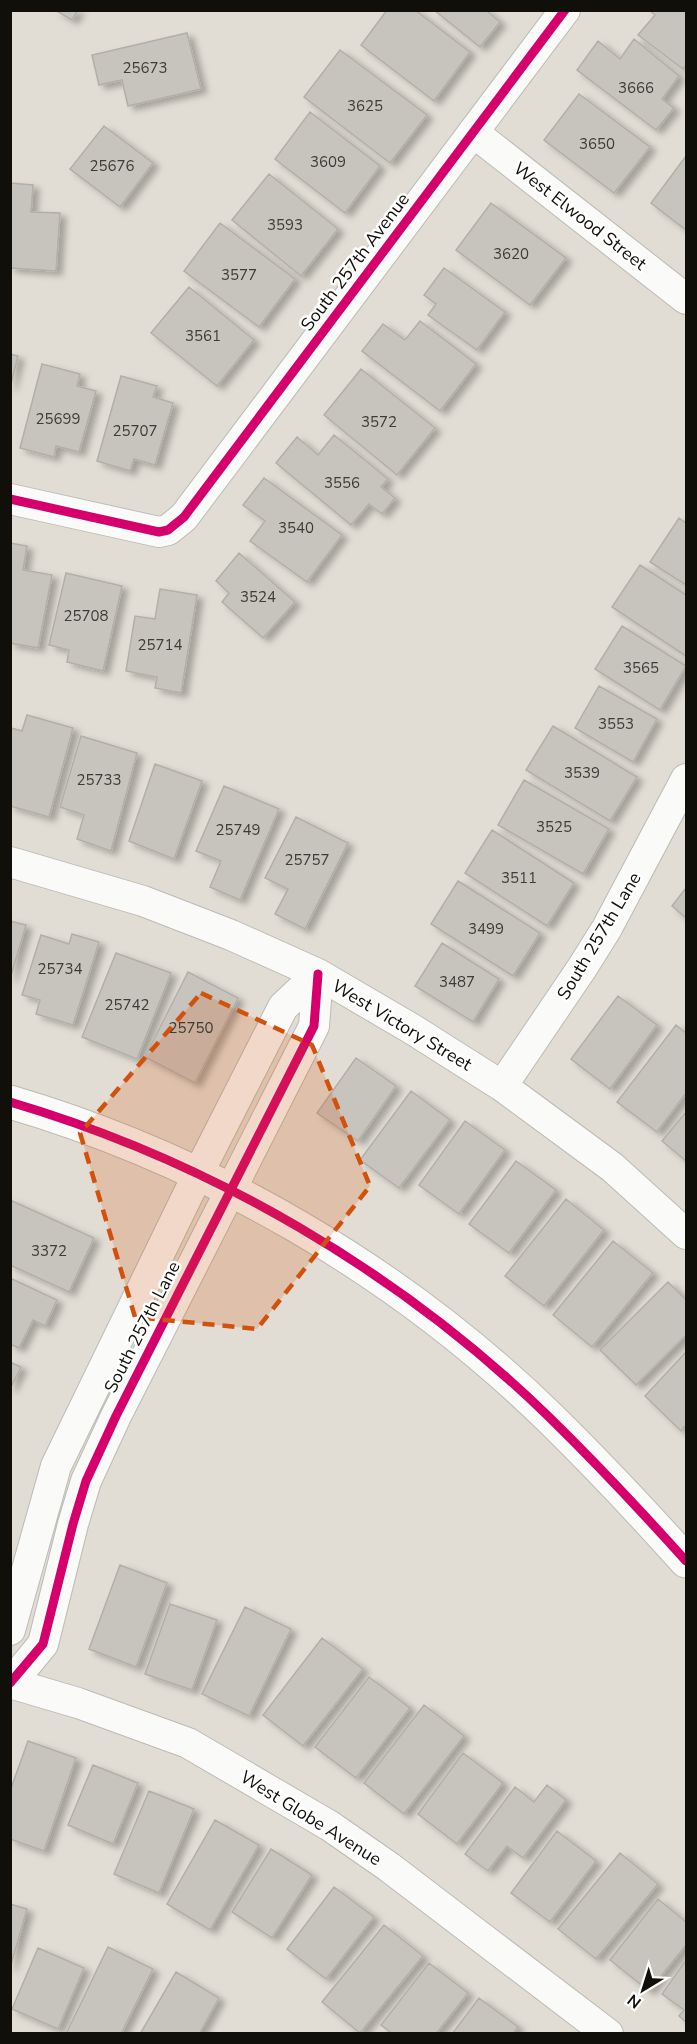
<svg xmlns="http://www.w3.org/2000/svg" width="697" height="2044" font-family="'Nunito Sans',sans-serif">
<style>
.building{fill:#c7c4bd;stroke:#b2afa8;stroke-width:1.5;filter:url(#shadow)}
.lines{fill:none;stroke-linecap:round;stroke-linejoin:round}
.minor-casing{stroke:#bdbab4;stroke-width:32}
.tertiary-casing{stroke:#bdbab4;stroke-width:35}
.minor{stroke:#fafaf9;stroke-width:30}
.tertiary{stroke:#fafaf9;stroke-width:33}
.cycleway-casing{stroke:#fff;stroke-width:13}
.cycleway{stroke:#d6006c;stroke-width:9}
.marked{fill:#d2520c;fill-opacity:0.2;stroke:#d2520c;stroke-width:4.5;stroke-dasharray:12 8;stroke-linejoin:round}
.labels{text-anchor:middle;dominant-baseline:central;stroke-width:5;stroke-linejoin:round;paint-order:stroke}
.number-label{font-size:15px;fill:#3e3c36}
.street-label{font-size:18px;fill:#110f09;stroke:#fff}
</style>
<defs>
<filter id="shadow"><feDropShadow dx="6" dy="4" stdDeviation="3" flood-color="#0004"/></filter>
</defs>
<rect width="100%" height="100%" fill="#e1ddd4"/>
<!-- building -->
<path class="building" d="M 55,10 L 78,10 L 72,20 Z
M 387,10 L 415,10 L 470,52 L 434,101 L 361,45 Z
M 434,10 L 486,10 L 500,22 L 480,47 Z
M 649,10 L 686,10 L 686,65 L 683,69 L 638,35 L 655,15 Z
M 187,33 L 201,89 L 128,106 L 122,80 L 99,85 L 92,55 Z
M 634,39 L 679,76 L 662,99 L 674,108 L 656,130 L 577,70 L 598,41 L 620,59 Z
M 340,50 L 427,115 L 390,163 L 304,97 Z
M 579,94 L 650,147 L 614,193 L 544,140 Z
M 310,112 L 380,166 L 345,213 L 275,159 Z
M 104,126 L 153,163 L 120,207 L 70,169 Z
M 686,156 L 686,230 L 651,203 Z
M 269,174 L 338,229 L 301,276 L 232,220 Z
M 10,183 L 33,185 L 31,212 L 60,213 L 56,271 L 10,268 Z
M 491,203 L 566,258 L 530,305 L 456,250 Z
M 220,223 L 295,279 L 259,327 L 184,271 Z
M 444,268 L 505,312 L 477,350 L 428,315 L 436,304 L 424,295 Z
M 189,287 L 254,340 L 217,386 L 151,333 Z
M 420,321 L 476,364 L 440,411 L 362,351 L 383,324 L 405,340 Z
M 10,354 L 18,356 L 10,388 Z
M 42,364 L 80,374 L 77,386 L 96,391 L 79,452 L 56,446 L 54,457 L 20,448 Z
M 361,369 L 435,428 L 397,475 L 324,415 Z
M 121,376 L 157,386 L 153,397 L 173,403 L 155,465 L 134,459 L 130,471 L 97,461 Z
M 334,435 L 388,479 L 381,487 L 395,498 L 382,514 L 369,504 L 351,525 L 276,463 L 297,437 L 318,455 Z
M 264,478 L 342,535 L 307,582 L 250,541 L 265,521 L 243,505 Z
M 679,518 L 686,523 L 686,585 L 650,562 Z
M 10,543 L 27,546 L 23,570 L 52,575 L 38,648 L 10,643 Z
M 239,553 L 295,602 L 263,638 L 222,602 L 229,593 L 216,581 Z
M 640,565 L 686,595 L 686,656 L 612,607 Z
M 66,573 L 122,586 L 103,671 L 67,662 L 69,650 L 49,645 Z
M 160,589 L 197,595 L 181,693 L 155,688 L 157,677 L 126,671 L 135,616 L 155,619 Z
M 622,626 L 686,666 L 660,710 L 595,669 Z
M 599,686 L 657,719 L 633,762 L 575,728 Z
M 27,715 L 73,728 L 49,817 L 10,806 L 10,731 L 11,728 L 22,731 Z
M 553,726 L 637,777 L 610,821 L 526,770 Z
M 81,736 L 137,753 L 111,851 L 77,839 L 84,815 L 60,807 Z
M 155,764 L 202,781 L 174,859 L 129,841 Z
M 524,780 L 609,829 L 583,874 L 498,825 Z
M 224,786 L 279,809 L 240,900 L 210,887 L 221,861 L 196,851 Z
M 296,817 L 348,843 L 305,929 L 275,914 L 288,889 L 265,878 Z
M 492,830 L 574,883 L 547,926 L 465,873 Z
M 458,881 L 540,933 L 513,976 L 431,924 Z
M 686,888 L 686,918 L 672,906 Z
M 10,921 L 26,925 L 10,979 Z
M 72,934 L 99,942 L 73,1025 L 36,1014 L 40,1000 L 22,995 L 41,935 L 69,944 Z
M 442,943 L 499,979 L 473,1022 L 415,986 Z
M 116,953 L 171,973 L 137,1059 L 82,1037 Z
M 188,972 L 238,998 L 195,1083 L 145,1057 Z
M 618,996 L 657,1025 L 610,1089 L 571,1059 Z
M 676,1025 L 686,1033 L 686,1093 L 657,1132 L 617,1102 Z
M 356,1058 L 396,1086 L 358,1141 L 317,1113 Z
M 411,1091 L 450,1120 L 399,1188 L 360,1160 Z
M 686,1112 L 686,1161 L 662,1141 Z
M 465,1121 L 505,1150 L 459,1214 L 419,1185 Z
M 516,1161 L 556,1190 L 509,1253 L 469,1224 Z
M 566,1199 L 604,1230 L 544,1306 L 505,1276 Z
M 10,1200 L 94,1238 L 69,1292 L 10,1265 Z
M 613,1241 L 653,1273 L 592,1347 L 553,1315 Z
M 10,1278 L 57,1300 L 45,1326 L 33,1320 L 19,1348 L 10,1344 Z
M 668,1282 L 686,1300 L 686,1335 L 636,1385 L 600,1350 Z
M 686,1352 L 686,1425 L 681,1431 L 645,1396 Z
M 10,1362 L 21,1367 L 10,1389 Z
M 120,1565 L 167,1583 L 136,1667 L 89,1649 Z
M 170,1604 L 217,1620 L 192,1690 L 145,1674 Z
M 245,1607 L 291,1629 L 249,1716 L 202,1694 Z
M 322,1638 L 363,1669 L 303,1746 L 263,1715 Z
M 369,1677 L 410,1708 L 356,1778 L 315,1747 Z
M 424,1705 L 464,1736 L 404,1814 L 364,1783 Z
M 28,1741 L 76,1758 L 44,1851 L 10,1839 L 10,1791 Z
M 463,1753 L 503,1783 L 457,1844 L 418,1814 Z
M 93,1765 L 138,1783 L 113,1844 L 68,1825 Z
M 547,1785 L 566,1800 L 523,1858 L 507,1846 L 488,1871 L 465,1854 L 515,1787 L 534,1802 Z
M 149,1791 L 194,1809 L 159,1893 L 114,1874 Z
M 215,1820 L 259,1845 L 210,1930 L 167,1904 Z
M 557,1831 L 596,1861 L 550,1922 L 511,1893 Z
M 271,1849 L 312,1875 L 272,1938 L 232,1912 Z
M 620,1853 L 658,1884 L 596,1959 L 558,1929 Z
M 334,1887 L 374,1917 L 326,1979 L 287,1949 Z
M 658,1899 L 686,1922 L 686,1945 L 649,1991 L 610,1960 Z
M 10,1904 L 27,1909 L 10,1968 Z
M 384,1925 L 423,1956 L 360,2033 L 322,2002 Z
M 108,1947 L 153,1969 L 121,2034 L 66,2034 Z
M 38,1948 L 84,1968 L 58,2029 L 12,2009 Z
M 686,1960 L 686,2022 L 679,2016 L 684,2010 L 662,1994 Z
M 429,1963 L 468,1993 L 436,2034 L 393,2034 L 381,2025 Z
M 176,1972 L 219,1998 L 199,2034 L 140,2034 Z
M 479,1998 L 518,2027 L 513,2034 L 452,2034 Z"/>
<g class="lines">
<defs>
<path id="minor" d="M 473,132 L 686,299
M 10,499 L 159,532 L 168,530 L 184,517 L 565,10
M 10,862 L 143,901 L 231,935 L 318,974 L 412,1029 L 502,1086 L 612,1167 L 686,1234
M 502,1086 L 582,968 L 607,928 L 686,779
M 10,1630 L 56,1466 L 198,1174 L 283,1007 L 318,974
M 10,1683 L 78,1703 L 188,1743 L 330,1826 L 389,1867 L 608,2034
M 11,1683 L 43,1644 L 73,1524 L 86,1481 L 116,1416 L 314,1026 L 318,974"/>
<path id="tertiary" d="M 10,1102 C 210,1161 399,1271 549,1417 C 596,1463 642,1512 686,1561"/>
</defs>
<!-- minor casing -->
<use href="#minor" class="minor-casing"/>
<!-- tertiary casing -->
<use href="#tertiary" class="tertiary-casing"/>
<!-- minor -->
<use href="#minor" class="minor"/>
<!-- tertiary -->
<use href="#tertiary" class="tertiary"/>
<defs>
<path id="cycleway" d="M 10,499 L 159,532 L 168,530 L 184,517 L 565,10
M 10,1102 C 210,1161 399,1271 549,1417 C 596,1463 642,1512 686,1561
M 10,1683 L 43,1644 L 73,1524 L 86,1481 L 116,1416 L 314,1026 L 318,974"/>
</defs>
<!-- cycleway casing -->
<use href="#cycleway" class="cycleway-casing"/>
<!-- cycleway -->
<use href="#cycleway" class="cycleway"/>
</g>
<!-- marked area -->
<path class="marked" d="M 201,993 L 312,1045 L 370,1186 L 257,1329 L 135,1317 L 80,1133 Z"/>
<g class="labels">
<!-- number labels -->
<g class="number-label">
<text x="145" y="68">25673</text>
<text x="636" y="88">3666</text>
<text x="365" y="106">3625</text>
<text x="597" y="144">3650</text>
<text x="328" y="162">3609</text>
<text x="112" y="166">25676</text>
<text x="285" y="225">3593</text>
<text x="511" y="254">3620</text>
<text x="239" y="275">3577</text>
<text x="203" y="336">3561</text>
<text x="58" y="419">25699</text>
<text x="379" y="422">3572</text>
<text x="135" y="431">25707</text>
<text x="342" y="483">3556</text>
<text x="296" y="528">3540</text>
<text x="258" y="597">3524</text>
<text x="86" y="616">25708</text>
<text x="160" y="645">25714</text>
<text x="641" y="668">3565</text>
<text x="616" y="724">3553</text>
<text x="582" y="773">3539</text>
<text x="99" y="780">25733</text>
<text x="554" y="827">3525</text>
<text x="238" y="830">25749</text>
<text x="307" y="860">25757</text>
<text x="519" y="878">3511</text>
<text x="486" y="929">3499</text>
<text x="60" y="969">25734</text>
<text x="457" y="982">3487</text>
<text x="127" y="1005">25742</text>
<text x="191" y="1028">25750</text>
<text x="49" y="1251">3372</text>
</g>
<!-- street labels -->
<g class="street-label">
<text transform="translate(580 216) rotate(38)">West Elwood Street</text>
<text transform="translate(355 262) rotate(-53)">South 257th Avenue</text>
<text transform="translate(599 936) rotate(-59)">South 257th Lane</text>
<text transform="translate(402 1025) rotate(31)">West Victory Street</text>
<text transform="translate(142 1327) rotate(-63)">South 257th Lane</text>
<text transform="translate(311 1818) rotate(32)">West Globe Avenue</text>
</g>
</g>
<!-- border -->
<rect width="697" height="2044" fill="none" stroke="#110f09" stroke-width="24"/>
<!-- north arrow -->
<g transform="translate(643 1990) rotate(218)" stroke="#ffffff" stroke-width="4.5" paint-order="stroke">
<path d="M0-4.5L10 22L0 15L-10 22Z" fill="#110f09"/>
<text y="-9" font-size="16" font-weight="bold" text-anchor="middle" fill="#110f09">N</text>
</g>
</svg>
